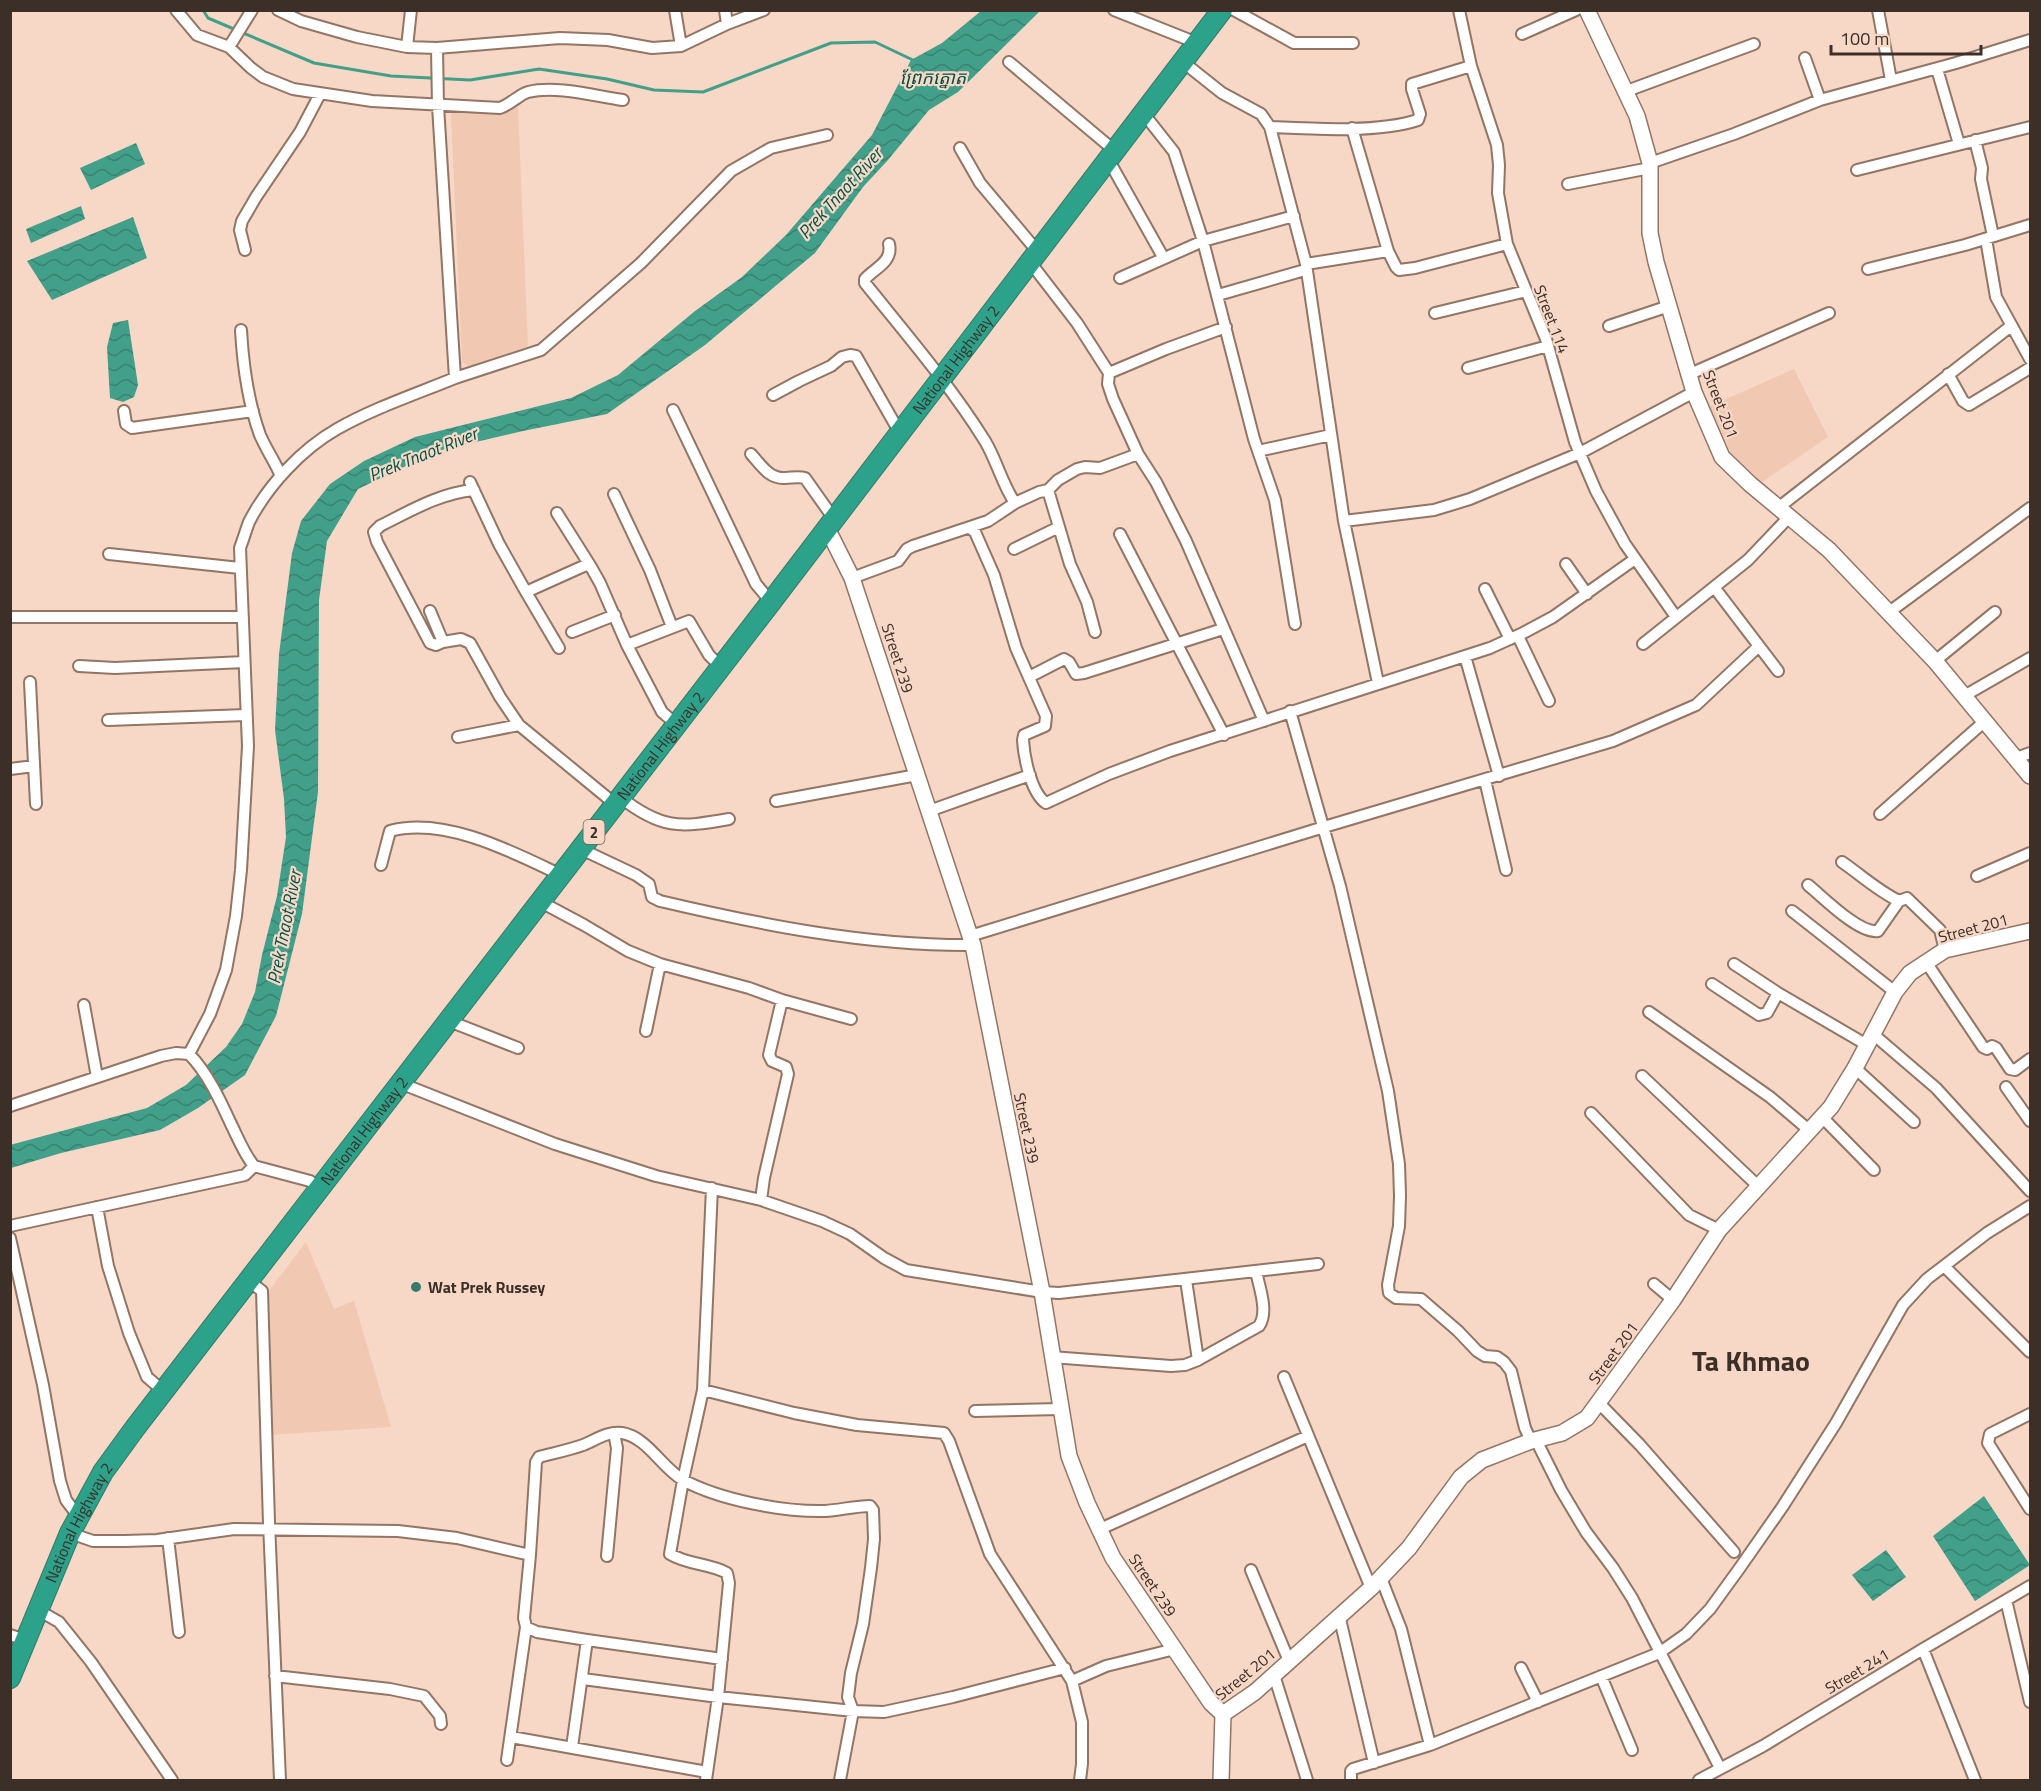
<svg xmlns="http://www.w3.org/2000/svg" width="2041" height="1791" font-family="'Titillium Web','Noto Sans Khmer',sans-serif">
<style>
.built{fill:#f1c9b3}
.water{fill:url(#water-waves)}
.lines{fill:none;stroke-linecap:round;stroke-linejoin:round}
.stream{stroke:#429f8a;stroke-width:3}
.street-casing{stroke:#927565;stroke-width:14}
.secondary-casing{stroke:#927565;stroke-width:18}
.highway-casing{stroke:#327a68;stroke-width:22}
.street{stroke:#fff;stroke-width:10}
.secondary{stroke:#fff;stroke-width:15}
.highway{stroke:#2da28b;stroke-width:20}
.poi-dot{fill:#37796a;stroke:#f7d7c5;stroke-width:2}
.labels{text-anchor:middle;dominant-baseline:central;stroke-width:4.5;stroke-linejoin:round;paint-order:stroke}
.shield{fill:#f7d7c5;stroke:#746157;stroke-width:1.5}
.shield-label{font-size:15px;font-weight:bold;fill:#3c2f28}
.street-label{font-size:16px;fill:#3c2f28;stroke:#f7d7c5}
.poi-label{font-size:16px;font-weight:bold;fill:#3c2f28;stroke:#f7d7c5;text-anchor:start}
.water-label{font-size:18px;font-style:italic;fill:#005346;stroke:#f7d7c5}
.town-label{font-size:28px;font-weight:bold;fill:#3c2f28;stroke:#f7d7c5}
</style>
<defs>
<pattern id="water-waves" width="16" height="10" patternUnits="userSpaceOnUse" patternTransform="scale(1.5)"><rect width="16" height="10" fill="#429f8a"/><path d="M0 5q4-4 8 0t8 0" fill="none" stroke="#388271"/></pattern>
</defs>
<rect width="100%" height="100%" fill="#f7d7c5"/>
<!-- built -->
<path class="built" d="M 518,108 L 528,347 L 469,367 L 462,362 L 451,115 L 455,110 Z
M 1794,369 L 1828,437 L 1762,482 L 1731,453 L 1710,406 Z
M 306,1242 L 334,1309 L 354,1301 L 391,1427 L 270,1435 L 268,1292 Z"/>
<!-- water -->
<path class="water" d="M 981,11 L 1040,11 L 958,92 L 929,110 L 888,160 L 863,187 L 815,253 L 705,345 L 607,414 L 523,431 L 437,451 L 358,489 L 327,541 L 319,600 L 318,792 L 302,914 L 276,1016 L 245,1075 L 198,1108 L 160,1130 L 61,1153 L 11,1168 L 10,1145 L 147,1108 L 186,1085 L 226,1047 L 242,1024 L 255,992 L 262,955 L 277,896 L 286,837 L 284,799 L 275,730 L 279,654 L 292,553 L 301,521 L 330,484 L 364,461 L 415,437 L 571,398 L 618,375 L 695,311 L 742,277 L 786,235 L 872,135 L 911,60 L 942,43 Z
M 136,143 L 145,164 L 91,190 L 80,168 Z
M 81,206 L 85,219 L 31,243 L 26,229 Z
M 133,217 L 147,258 L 52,300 L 27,261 Z
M 128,320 L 138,385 L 134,397 L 123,402 L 110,398 L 107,347 L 113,323 Z
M 1984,1496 L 2030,1565 L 1975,1601 L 1933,1536 Z
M 1886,1550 L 1906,1577 L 1873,1601 L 1852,1575 Z"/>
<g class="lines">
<!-- stream -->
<path class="stream" d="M 203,10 L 208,18 L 314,63 L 391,76 L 470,80 L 539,69 L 607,79 L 654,90 L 703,92 L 831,43 L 875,42 L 915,61"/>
<defs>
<path id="street" d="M 176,10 L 197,35 L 229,47 L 251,68 L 263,77 L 293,89 L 372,101 L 500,108 C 511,104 520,94 528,92 C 556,85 595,96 623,100
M 278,10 L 301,21 L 357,37 L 407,47 L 437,48 L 560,38 L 608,40 L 652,48 L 681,46 L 727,24 L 764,10
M 675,10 L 681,46
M 725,10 L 727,24
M 1114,10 L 1197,43
M 1234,10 L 1294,43 L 1353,43
M 1459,10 L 1471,66 L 1497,145 L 1499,165 L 1498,193 L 1507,244 L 1546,339 L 1575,442 L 1596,491 L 1625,544 L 1676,617
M 1878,10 L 1891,80
M 1522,34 L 1576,10
M 229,47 L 252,10
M 407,47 L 411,10
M 1805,58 L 1820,100
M 1009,62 L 1115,151
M 1183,62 L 1222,93 L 1261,114 L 1270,127 L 1306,264 L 1344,521 L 1378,683
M 1937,69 L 1959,144
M 1624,92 L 1754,44
M 1144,114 L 1174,152 L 1203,241 L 1254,439 L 1275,500 L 1295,624
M 1270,127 C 1313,129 1378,133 1418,120 L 1420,114 L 1412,89 L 1412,84 L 1471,66
M 1352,128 L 1388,251 L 1396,267 L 1399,270 L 1415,268 L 1507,244
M 1975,140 L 1982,168 L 1981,179 L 1993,236
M 960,148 L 980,183 L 1038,252
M 1108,159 L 1163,257
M 1650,163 L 1734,134 L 1820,100 L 1956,63 L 2030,40
M 1857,170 L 2030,127
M 1568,184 L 1650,168
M 1986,239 L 1996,297 L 2030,359
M 889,244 C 893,262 875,268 865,279 L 865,283 C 906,334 950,385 985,441 C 997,461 1002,484 1015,503
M 245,250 L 240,230 L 242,221 L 256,197 L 300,132 L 320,94
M 1030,262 L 1077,323 L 1109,373 L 1108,384 L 1113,399 L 1138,454 L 1156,482 L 1186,541 L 1264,721
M 1306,264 L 1388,251
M 1868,269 L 1965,245 L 2030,225
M 1120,278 L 1203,241 L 1294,216
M 1218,295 L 1305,270
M 1435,313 L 1526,291
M 1609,326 L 1669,306
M 241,330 C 243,366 248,402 260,435 C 266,449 275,462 281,476
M 1468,368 L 1548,346
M 1109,373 L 1166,349 L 1226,327
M 1690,374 L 1829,313
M 1948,374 L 1963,401 L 1969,405 L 2030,368
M 455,378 L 541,350 L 641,263 L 731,171 L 771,148 L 827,135
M 773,395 L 799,381 L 831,366 L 842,357 L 850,355 L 856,356 L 900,433
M 673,410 L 756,584 L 771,602
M 124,411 L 126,424 L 132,428 L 253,411
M 1258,451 L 1331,435
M 751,454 C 761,465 769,479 785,478 C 792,478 798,476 805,478 L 834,519
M 470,482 L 499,544 L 526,592 L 586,565 L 591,567 L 600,583 L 627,645 L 662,712 L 676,724
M 1048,490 L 1070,564 L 1087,602 L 1095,632
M 614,494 L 650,570 L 672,627
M 1778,508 L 2011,326
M 557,513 L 591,567
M 1344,521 L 1434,510 L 1470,499 L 1580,453 L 1694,392
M 970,528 L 975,532 L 994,575 L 1016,648 L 1046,716 L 1045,726 L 1024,735 L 1023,740 C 1024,757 1031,793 1046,803 L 1109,774 L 1170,751 L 1490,648 L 1523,633 L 1553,617 L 1635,559
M 1120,534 L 1224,735
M 1014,549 L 1059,527
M 109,554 L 240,568
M 1566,564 L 1587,594
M 852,578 L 898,561 L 907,549 L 913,546 L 988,521 L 1015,503 L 1039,492 L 1048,490 L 1058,480 L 1077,469 L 1085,467 L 1100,468 L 1138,454
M 1714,587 L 1778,671
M 1485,589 L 1510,639
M 526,592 L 559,648
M 430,611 L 443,642 L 461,639 L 470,643 L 500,697 L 519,725 L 615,804
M 1888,613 L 2030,508
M 10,617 L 243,617
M 572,632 L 615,615
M 1518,636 L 1549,701
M 443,642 L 436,645 L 430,643 L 377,542 L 374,532 L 380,526 C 410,511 440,493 474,490
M 1643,644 L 1748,560 L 1789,517
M 627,645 L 689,621 L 709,655 L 721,667
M 1465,656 L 1499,776
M 1935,661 L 1995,612
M 79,666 L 115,668 L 244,662
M 1029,677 L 1064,659 L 1069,662 L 1076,674 L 1084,673 L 1223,629
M 30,682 L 36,804
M 1964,696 L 2030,658
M 1290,711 L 1340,886 L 1388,1091 L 1399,1164 L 1400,1196 L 1399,1226 L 1388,1285 L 1389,1293 L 1396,1298 L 1421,1299 L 1458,1331 L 1477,1351 L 1485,1356 L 1497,1357 L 1504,1362 L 1511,1371 L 1525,1428 L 1531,1441
M 108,720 L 246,715
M 458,737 L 519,725
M 2016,758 L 2030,753
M 10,769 L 34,766
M 1485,780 L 1506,870
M 620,797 C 661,829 679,828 729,819
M 776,801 L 917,775
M 929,811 L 1030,775
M 1880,814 L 1985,721
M 581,849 L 636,875 L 649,884 L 652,897 L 660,901 C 762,925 867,946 973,945
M 1842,862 C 1861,875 1878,891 1899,901 L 1907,898 L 1940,930 L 1945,950
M 381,865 L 390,831 C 444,816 513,852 561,875
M 1977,876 L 2030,853
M 1808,885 C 1823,897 1859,934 1878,931 L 1899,901
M 539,901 L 584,925 L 628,951 L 660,964 L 749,988 L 782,1000 L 851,1019
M 1792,911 L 1895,992
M 970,936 L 1324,827 L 1613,741 L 1696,705 L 1759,646
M 1926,962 L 1983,1047 L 1987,1049 L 1992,1046 L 1996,1048 L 2010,1069 L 2015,1070 L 2030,1059
M 1734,964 L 1778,993 L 1867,1045
M 1712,984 L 1759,1015 L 1767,1013 L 1778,993
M 84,1005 L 97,1077
M 1649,1012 L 1770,1097 L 1810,1131
M 449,1021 L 518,1048
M 646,1031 L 660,964
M 1873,1034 L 1936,1088 L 2030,1191
M 1855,1068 L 1914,1122
M 1642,1076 L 1758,1186
M 400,1083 L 555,1144 L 656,1176 L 761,1200 L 822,1221 L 850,1234 L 884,1258 L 906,1270 L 1042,1292 L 1059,1293 L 1318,1264
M 2006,1087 L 2030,1121
M 10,1106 L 161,1056 L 176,1053 L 189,1054
M 1591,1113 L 1689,1215 L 1719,1230
M 1822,1117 L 1874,1170
M 319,1188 L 310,1181 L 254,1166 C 244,1154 238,1138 231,1124 C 220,1100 207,1072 189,1054 L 210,1014 L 226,970 L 236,916 L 241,870 L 248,746 L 240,548 C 243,540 246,530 249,522 C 268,485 302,449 337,429 C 374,408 416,394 455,378 L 438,106 L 437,48
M 761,1200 L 764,1178 L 788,1074 L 786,1067 L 772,1061 L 769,1055 L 782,1000
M 97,1207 L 108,1266 L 129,1333 L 147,1377 L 162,1390
M 10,1226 L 245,1175 L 254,1166
M 10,1238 L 43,1385 L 60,1481 L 66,1500 L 78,1516
M 1944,1266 L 2030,1352
M 249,1281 L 262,1291 L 269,1523 L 280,1780
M 1654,1284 L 1673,1300
M 1051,1357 L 1171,1366 L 1185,1365 L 1198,1360 L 1186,1280
M 1198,1360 L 1259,1326 C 1269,1312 1259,1287 1256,1271
M 1284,1377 L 1371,1588
M 703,1390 L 794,1413 L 857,1425 L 944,1433 L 949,1441 L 990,1554 L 1072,1681 L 1082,1722 L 1082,1764 L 1080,1780
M 1599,1403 L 1640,1445 L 1734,1552
M 975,1411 L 1060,1409
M 2030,1414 L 1990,1434 L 1988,1443 L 2030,1509
M 1536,1440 L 1561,1490 L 1586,1532 L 1613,1568 L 1632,1598 L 1720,1768
M 1100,1529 L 1308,1436
M 70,1533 L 93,1541 L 125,1541 L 157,1540 L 234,1529 L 398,1531 L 457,1538 L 530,1555
M 168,1538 L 179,1632
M 607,1556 L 617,1448 L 614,1433
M 1251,1570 L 1289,1661
M 1381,1578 L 1401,1629 L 1430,1745
M 2006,1600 L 2030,1702
M 38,1610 L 59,1622 L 91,1662 L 172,1780
M 1339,1615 L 1374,1763
M 526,1627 L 537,1632 L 587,1640 L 722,1659
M 10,1635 L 25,1640
M 1923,1649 L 1975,1780
M 1521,1668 L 1538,1702
M 1274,1675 L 1307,1780
M 275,1676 L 390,1689 L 424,1696 L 440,1716 L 441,1724
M 1601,1676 L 1632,1750
M 583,1679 L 718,1697 L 853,1711 L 884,1712 L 953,1697 L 1065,1668
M 1072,1681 L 1106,1666 L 1175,1649
M 511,1737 L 707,1772
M 572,1747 L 587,1640
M 507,1760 L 526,1627 L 524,1618 L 530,1555 L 536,1462 L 539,1457 C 554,1453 569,1450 583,1445 C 596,1440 607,1431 622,1433 C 647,1437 662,1468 683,1480 C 720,1500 783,1512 825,1511 C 840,1510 856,1506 870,1506 L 873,1510 L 874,1539 L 871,1568 L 863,1624 L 851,1673 L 848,1697 L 853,1711 L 840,1780
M 706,1780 L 718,1697 L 729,1583 L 727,1573 C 709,1563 688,1565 670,1554 L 683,1480 L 703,1390 L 712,1188
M 1351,1780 L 1351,1771 L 1353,1769 L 1430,1745 L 1659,1653 L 1686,1634 L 1710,1609 L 1739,1569 L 1783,1506 L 1836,1423 L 1903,1305 L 1927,1279 L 1987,1233 L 2030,1206
M 1699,1780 L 1763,1746 L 1923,1649 L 2030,1586"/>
<path id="secondary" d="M 1587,10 L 1637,116 L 1650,163 L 1650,233 L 1656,262 L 1694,392 L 1722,457 L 1750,484 L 1829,550 L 1935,661 L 2030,776
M 827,528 L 852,578 L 973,945 L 1042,1292 L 1069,1456 L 1087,1503 L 1113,1558 L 1211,1703 L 1223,1714
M 1221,1780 L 1223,1714 L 1255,1692 L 1371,1588 L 1409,1548 L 1461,1477 L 1482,1460 L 1531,1441 L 1562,1433 L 1587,1418 L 1673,1300 L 1719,1230 L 1831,1107 L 1855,1068 L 1895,992 L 1910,973 L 1945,950 L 2030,931"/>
<g id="highway">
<path id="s1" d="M 10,1678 L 70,1533 L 103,1472 L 135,1428 L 771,602 L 1222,10"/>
</g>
</defs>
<!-- street casing -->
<use href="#street" class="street-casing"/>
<!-- secondary casing -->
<use href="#secondary" class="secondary-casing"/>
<!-- highway casing -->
<use href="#highway" class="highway-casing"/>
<!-- street -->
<use href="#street" class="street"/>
<!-- secondary -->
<use href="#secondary" class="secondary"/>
<!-- highway -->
<use href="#highway" class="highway"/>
</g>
<!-- markers -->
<circle class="poi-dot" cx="416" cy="1287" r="6"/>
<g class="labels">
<!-- shield labels -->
<rect class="shield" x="583.5" y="820" width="21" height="24" rx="4.5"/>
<g class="shield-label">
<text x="594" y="832">2</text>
</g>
<!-- street labels -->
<g class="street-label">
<text transform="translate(1552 319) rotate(69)">Street 114</text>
<text stroke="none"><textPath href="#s1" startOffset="1628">National Highway 2</textPath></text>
<text transform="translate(1721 404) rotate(69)">Street 201</text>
<text transform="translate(898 658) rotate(72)">Street 239</text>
<text stroke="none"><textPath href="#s1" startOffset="1142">National Highway 2</textPath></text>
<text transform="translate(1973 928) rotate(-15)">Street 201</text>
<text transform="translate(1027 1128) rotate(78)">Street 239</text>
<text stroke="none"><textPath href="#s1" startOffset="656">National Highway 2</textPath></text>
<text transform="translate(1613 1353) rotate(-54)">Street 201</text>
<text stroke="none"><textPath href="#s1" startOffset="170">National Highway 2</textPath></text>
<text transform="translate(1153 1585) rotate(56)">Street 239</text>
<text transform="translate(1857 1671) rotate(-31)">Street 241</text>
<text transform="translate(1245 1674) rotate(-39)">Street 201</text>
</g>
<!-- poi labels -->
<g class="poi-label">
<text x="428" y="1287">Wat Prek Russey</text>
</g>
<!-- water labels -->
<g class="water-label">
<text x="933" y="77">ព្រែកត្នោត</text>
<text transform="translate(840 193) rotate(-48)">Prek Tnaot River</text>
<text transform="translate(423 454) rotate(-22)">Prek Tnaot River</text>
<text transform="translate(284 927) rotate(-79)">Prek Tnaot River</text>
</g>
<!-- town labels -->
<g class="town-label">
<text x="1751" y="1360">Ta Khmao</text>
</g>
</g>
<!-- border -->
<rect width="2041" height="1791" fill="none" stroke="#3c2f28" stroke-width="24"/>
<!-- scale -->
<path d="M1831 45v9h150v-9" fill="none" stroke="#3c2f28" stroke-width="3"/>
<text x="1840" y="45" font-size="18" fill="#3c2f28" stroke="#f7d7c5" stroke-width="4.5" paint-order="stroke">100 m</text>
</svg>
